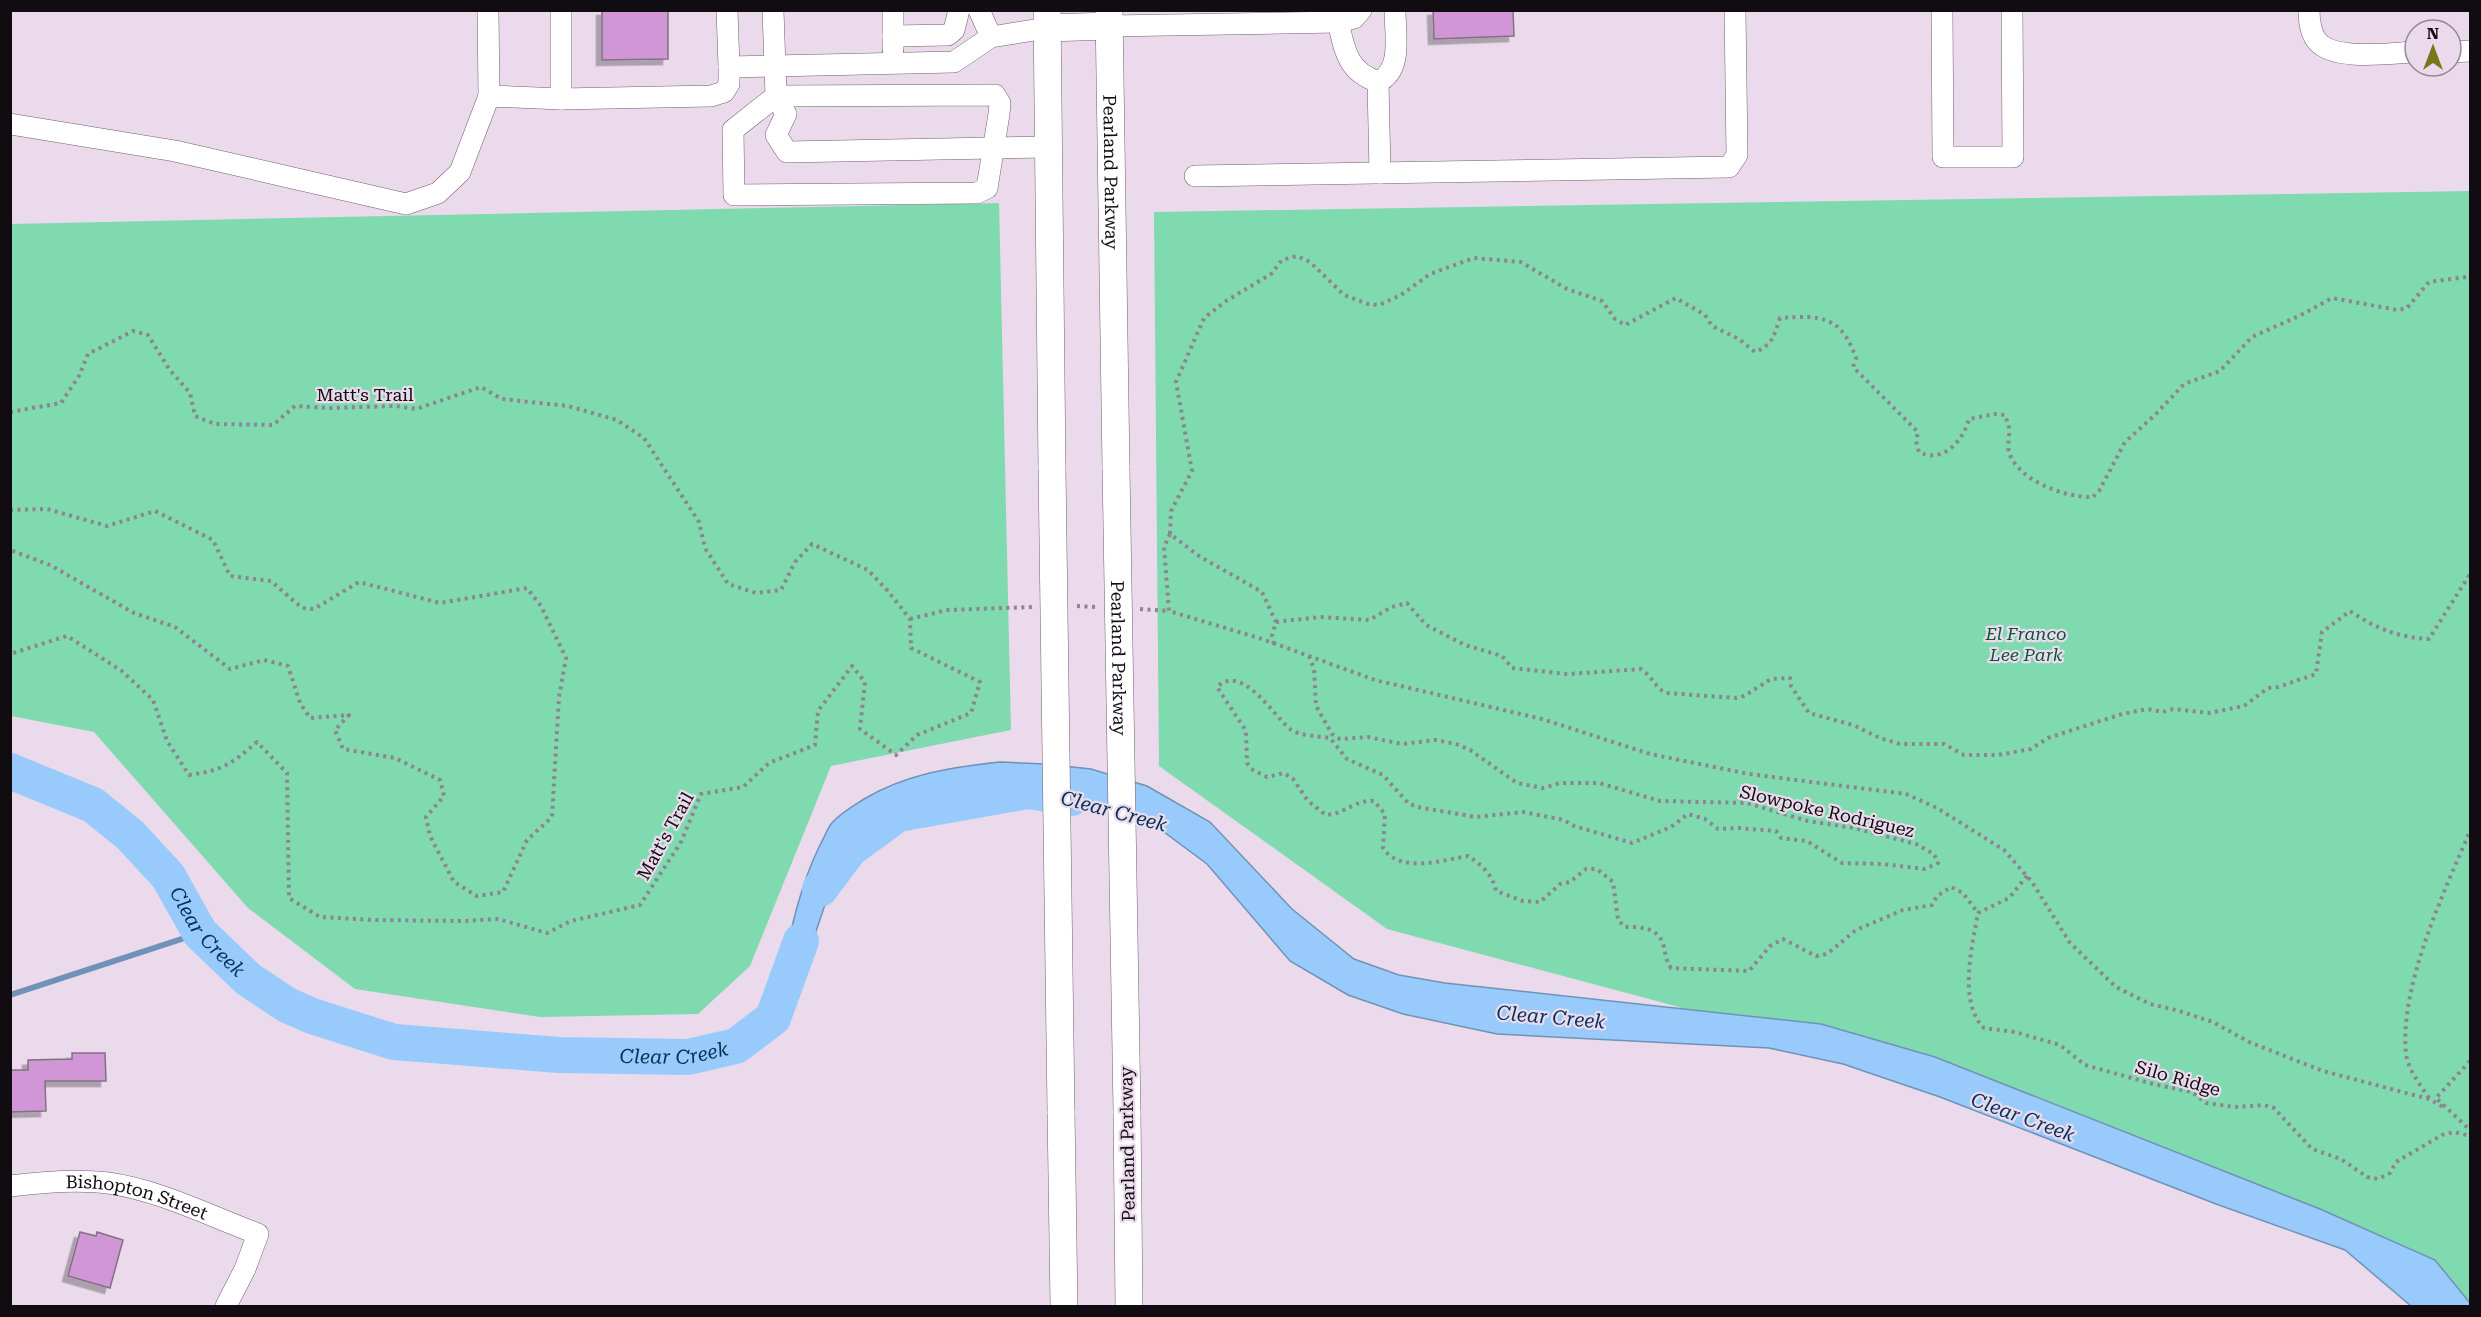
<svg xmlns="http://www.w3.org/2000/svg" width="2481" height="1317" font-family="'Roboto Serif',serif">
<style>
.green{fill:#7fdab0}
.water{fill:#98cbfc;stroke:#7092b6;stroke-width:1.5}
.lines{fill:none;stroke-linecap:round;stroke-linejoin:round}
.stream{stroke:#7092b6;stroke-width:6}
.river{stroke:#98cbfc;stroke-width:36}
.building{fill:#d196d6;stroke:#807181;stroke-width:1.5;filter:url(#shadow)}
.minor-casing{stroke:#6e606f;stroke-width:22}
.major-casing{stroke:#6e606f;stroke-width:28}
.path{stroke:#8f8390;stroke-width:4;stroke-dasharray:3 4.5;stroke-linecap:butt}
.minor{stroke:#fff;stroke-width:21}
.major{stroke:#fff;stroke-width:27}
.major-bridge-casing{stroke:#6e606f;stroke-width:28;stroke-linecap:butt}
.major-bridge{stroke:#fff;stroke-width:27}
.labels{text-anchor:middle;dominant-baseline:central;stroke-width:4.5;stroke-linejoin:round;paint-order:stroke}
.street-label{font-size:18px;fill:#110c12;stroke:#ebdaec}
.park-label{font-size:18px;font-style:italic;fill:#08563b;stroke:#ebdaec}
.water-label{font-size:20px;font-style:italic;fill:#003258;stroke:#ebdaec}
</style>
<defs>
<filter id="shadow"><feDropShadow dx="-5.5" dy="5.5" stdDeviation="0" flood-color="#0004"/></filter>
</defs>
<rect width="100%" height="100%" fill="#ebdaec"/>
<!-- green -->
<path class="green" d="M 2470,191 L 2470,1306 L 2327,1227 L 1836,1049 L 1387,929 L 1159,766 L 1154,212 Z
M 999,203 L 1011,730 L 831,766 L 750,966 L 698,1014 L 540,1017 L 355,989 L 248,908 L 94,732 L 11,716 L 11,224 Z"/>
<!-- water -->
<path class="water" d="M 1000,762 L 1045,764 L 1091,769 L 1147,786 L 1210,822 L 1292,909 L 1354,959 L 1399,975 L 1445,983 L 1821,1024 L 1935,1057 L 2320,1209 L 2435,1260 L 2470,1303 L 2470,1306 L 2411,1306 L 2345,1250 L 2216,1204 L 1940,1097 L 1843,1064 L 1769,1048 L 1497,1034 L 1403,1014 L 1348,995 L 1290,961 L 1207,864 L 1153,824 L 1081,802 L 1010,789 L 970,788 L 922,798 L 891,809 L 858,833 L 833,881 L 809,952 L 790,994 L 780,981 C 790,935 799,887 820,845 C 824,838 827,830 831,824 C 839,814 853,806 864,799 C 906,774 952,767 1000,762 Z"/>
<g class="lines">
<!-- stream -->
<path class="stream" d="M 10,995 L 200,933"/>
<!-- river -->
<g class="river">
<path id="s1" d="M 10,771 L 93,805 L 130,835 L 168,876 L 200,933 L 248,979 L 287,1005 L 312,1016 L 394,1042 L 559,1055 L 688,1057 L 736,1046 L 773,1018 L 801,941"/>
<path d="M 820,889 L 850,849 L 898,814 L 1028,791 L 1072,798"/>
</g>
</g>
<!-- building -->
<path class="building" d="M 602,10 L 668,10 L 668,59 L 602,60 Z
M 1433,10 L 1513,10 L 1514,36 L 1434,39 Z
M 72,1053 L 105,1053 L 106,1081 L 45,1081 L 46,1111 L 10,1112 L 10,1070 L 28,1070 L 28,1060 L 72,1059 Z
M 80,1232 L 96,1236 L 97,1232 L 123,1240 L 110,1288 L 68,1276 Z"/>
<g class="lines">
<defs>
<g id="minor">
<path d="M 561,10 L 561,99"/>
<path d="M 727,10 L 729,67 L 954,62 L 991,37 L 1047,28"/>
<path d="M 773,10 L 776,96 L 786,114 L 776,135 L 787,152 L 1048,147"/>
<path d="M 893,10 L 893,49"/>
<path d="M 979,10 L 991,37"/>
<path d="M 1942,10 L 1943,157 L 2013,157 L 2012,10"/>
<path d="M 2309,10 C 2309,20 2311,35 2318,42 C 2335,61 2391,53 2415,52"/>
<path d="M 1338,22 C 1345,51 1347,71 1378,82 C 1403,70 1395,35 1395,10"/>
<path d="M 1110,26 L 1338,22 L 1354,18 L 1361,10"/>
<path d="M 893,36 L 948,35 L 954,30 L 959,10"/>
<path d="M 2451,52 L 2470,51"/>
<path d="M 1378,82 L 1380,173"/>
<path d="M 995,95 L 1000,103 L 999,114 L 987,188 L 977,193 L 734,195 L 733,130 L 776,96 Z"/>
<path d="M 489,96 L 561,99 L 711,96 L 724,92 L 729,84 L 729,67"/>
<path d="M 10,124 L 175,151 L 406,204 L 438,193 L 460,172 L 489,96 L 488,10"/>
<path d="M 1195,176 L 1729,167 L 1737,155 L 1735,10"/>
<path id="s2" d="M 10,1186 C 42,1182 76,1179 108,1183 C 159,1190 210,1216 258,1234 L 245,1269 L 226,1306"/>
</g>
<g id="major">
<path d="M 1047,10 L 1052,468"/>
<path id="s3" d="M 1109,10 L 1116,468"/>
<path d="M 1047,28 L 1110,26"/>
<path d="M 1061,1111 L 1064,1306"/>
<path d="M 1127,1111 L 1129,1306"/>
</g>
</defs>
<!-- minor casing -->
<use href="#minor" class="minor-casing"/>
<!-- major casing -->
<use href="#major" class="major-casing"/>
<!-- path -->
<path class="path" d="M 10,412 L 61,403 L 79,376 L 88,354 L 133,331 L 148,335 L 169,369 L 190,393 L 195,416 L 215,424 L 273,425 L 295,406 L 329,408 L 396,406 L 416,409 L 481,387 L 502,399 L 568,406 L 617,420 L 644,438 L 699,522 L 705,548 L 728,584 L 756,593 L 781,590 L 795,562 L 812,544 L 868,570 L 887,590 L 910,619 L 911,648 L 980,682 L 971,713 L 917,735 L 896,755 L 860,729 L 865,682 L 852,666 L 818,711 L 815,745 L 769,763 L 743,787 L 701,794 L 681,842 L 640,905 L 571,921 L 547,933 L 498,919 L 464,921 L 374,920 L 320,917 L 289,898 L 287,773 L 257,742 C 231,764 224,770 189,775 L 167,741 L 153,700 L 122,671 L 67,636 L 10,654
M 10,510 L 47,509 L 107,526 L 155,511 L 213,540 L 230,576 L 271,581 L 302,608 L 314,609 L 359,582 L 440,603 L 527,588 L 541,606 L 566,658 L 559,697 L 552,817 L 527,840 L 503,892 L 477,896 L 454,882 L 430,836 L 426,817 L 444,796 L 440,780 L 395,758 L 343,749 L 335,730 L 349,715 L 310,718 L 300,703 L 288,666 L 264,660 L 230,669 L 175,627 L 134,613 L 50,565 L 10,550
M 1170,534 L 1164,547 L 1169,611 L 1262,639 L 1375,680 L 1542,719 L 1650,754 L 1749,774 L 1906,794 L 1937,808 L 2004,850 L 2032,882 L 2070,943 L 2116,987 L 2150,1004 L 2176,1010 L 2213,1022 L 2249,1042 L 2323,1071 L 2429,1099 L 2445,1108
M 1077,606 L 1096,607
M 1140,609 L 1169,611
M 910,619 L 947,610 L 1033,607
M 1276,622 L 1321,617 L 1369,620 L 1392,607 L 1407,603 L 1426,625 L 1465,645 L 1502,656 L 1512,668 L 1567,674 L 1641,669 C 1652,676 1655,688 1666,693 L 1736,698 L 1744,696 L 1771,679 L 1790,678 L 1791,686 L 1809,713 L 1853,725 L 1880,738 L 1900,744 L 1944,744 L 1964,755 L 1998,755 L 2031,749 L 2048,738 L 2122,714 L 2147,709 L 2163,712 L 2173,709 L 2209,713 L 2244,706 L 2268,688 L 2278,687 L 2316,674 L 2322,632 L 2350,611 C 2377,629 2397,637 2429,639 L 2470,574
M 1274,644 L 1272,636 L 1276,622 L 1262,592 L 1199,556 L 1170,534 L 1171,511 L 1192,471 L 1176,382 L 1204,318 L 1226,301 L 1271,274 L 1282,260 L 1297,256 L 1310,262 L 1344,295 L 1368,304 L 1379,305 L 1401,295 L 1430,274 L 1474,258 L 1521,262 L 1567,289 L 1602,301 L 1615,319 L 1625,325 L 1676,298 L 1705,315 L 1712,326 L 1739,339 L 1755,352 C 1773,345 1774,335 1780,318 C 1822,315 1841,316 1856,358 L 1853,367 L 1918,432 L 1916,441 L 1919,452 C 1943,464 1963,441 1969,419 L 1995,414 L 2005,415 C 2006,419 2009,424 2009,428 C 2010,436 2007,445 2009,452 C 2018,481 2066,498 2093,497 L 2099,491 L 2125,442 L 2155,415 L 2184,384 L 2220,371 L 2252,337 L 2301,315 L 2332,298 L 2398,310 L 2407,308 L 2429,282 L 2466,277 L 2470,279
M 1309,656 L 1314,669 L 1316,706 L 1332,734 L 1340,739 L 1368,737 L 1402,744 L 1436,740 L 1456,744 L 1470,750 L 1517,783 L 1543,788 L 1560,783 L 1599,783 L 1660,801 L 1747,803 L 1808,821 L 1854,828 L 1916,844 L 1934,854 L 1938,863 L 1925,869 L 1883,864 L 1842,863 L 1807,841 L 1781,838 L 1776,831 L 1737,828 L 1718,829 L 1705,819 L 1688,814 L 1671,827 L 1632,843 L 1574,826 L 1564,820 L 1523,812 L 1476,817 L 1422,808 L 1409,804 L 1383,775 L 1347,759 L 1330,738 C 1319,736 1298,736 1290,729 C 1273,715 1242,663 1217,687 L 1246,731 L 1247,763 L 1253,770 L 1267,777 L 1284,773 L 1293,779 L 1308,801 L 1326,815 C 1344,814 1357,799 1374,801 L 1385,814 L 1383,848 C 1400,874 1443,860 1468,856 C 1481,864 1493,875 1496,891 L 1523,901 L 1540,902 L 1560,884 L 1570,882 L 1586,869 L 1597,869 L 1613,882 L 1618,920 L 1625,927 C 1640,927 1658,927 1663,944 C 1666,954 1665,959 1671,968 L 1749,971 L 1770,946 L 1783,939 L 1816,956 L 1827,954 L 1856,930 L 1903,910 L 1932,905 L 1937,896 L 1951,887 L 1963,893 L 1978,913
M 2027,876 L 2009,898 L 1978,913 C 1972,946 1958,1003 1984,1028 L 2015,1032 L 2060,1045 L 2085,1065 L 2153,1084 L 2192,1092 L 2206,1103 L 2235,1107 L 2264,1105 L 2274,1108 L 2312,1149 L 2341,1159 L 2367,1177 L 2378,1179 L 2390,1173 L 2396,1162 L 2442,1135 L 2454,1132 L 2470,1136
M 2470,1061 L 2436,1098 L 2470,1130
M 2429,1098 C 2420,1085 2408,1069 2406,1054 C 2399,987 2444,892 2470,831"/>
<!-- minor -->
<use href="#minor" class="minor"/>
<!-- major -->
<use href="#major" class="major"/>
<defs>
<g id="major-bridge">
<path d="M 1052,468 L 1061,1111"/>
<path id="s4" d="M 1116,468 L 1127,1111"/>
</g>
</defs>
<!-- major-bridge casing -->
<use href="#major-bridge" class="major-bridge-casing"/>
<!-- major-bridge -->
<use href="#major-bridge" class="major-bridge"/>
</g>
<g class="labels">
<!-- street labels -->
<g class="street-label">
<text stroke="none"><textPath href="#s3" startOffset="162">Pearland Parkway</textPath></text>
<text x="365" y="394">Matt's Trail</text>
<text stroke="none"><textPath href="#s4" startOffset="190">Pearland Parkway</textPath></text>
<text transform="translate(1827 811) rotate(13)">Slowpoke Rodriguez</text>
<text transform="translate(665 836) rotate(-61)">Matt's Trail</text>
<text transform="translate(2178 1078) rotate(16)">Silo Ridge</text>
<text transform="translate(1127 1144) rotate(-91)">Pearland Parkway</text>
<text stroke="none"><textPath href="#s2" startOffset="129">Bishopton Street</textPath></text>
</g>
<!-- park labels -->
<g class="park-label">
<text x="2026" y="633">El Franco<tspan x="2026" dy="21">Lee Park</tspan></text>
</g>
<!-- water labels -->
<g class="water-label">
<text transform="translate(1114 811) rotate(15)">Clear Creek</text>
<text stroke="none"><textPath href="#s1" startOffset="262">Clear Creek</textPath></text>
<text transform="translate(1551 1017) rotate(5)">Clear Creek</text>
<text stroke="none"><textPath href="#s1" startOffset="766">Clear Creek</textPath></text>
<text transform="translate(2023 1117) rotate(20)">Clear Creek</text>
</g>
</g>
<!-- border -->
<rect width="2481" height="1317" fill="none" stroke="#110c12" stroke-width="24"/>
<!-- north arrow -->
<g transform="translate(2433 48)"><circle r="28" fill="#ebdaec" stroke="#948895" stroke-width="1.5"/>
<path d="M0-4.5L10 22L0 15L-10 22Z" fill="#7a761b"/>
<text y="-9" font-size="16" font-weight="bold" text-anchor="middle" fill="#110c12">N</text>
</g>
</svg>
